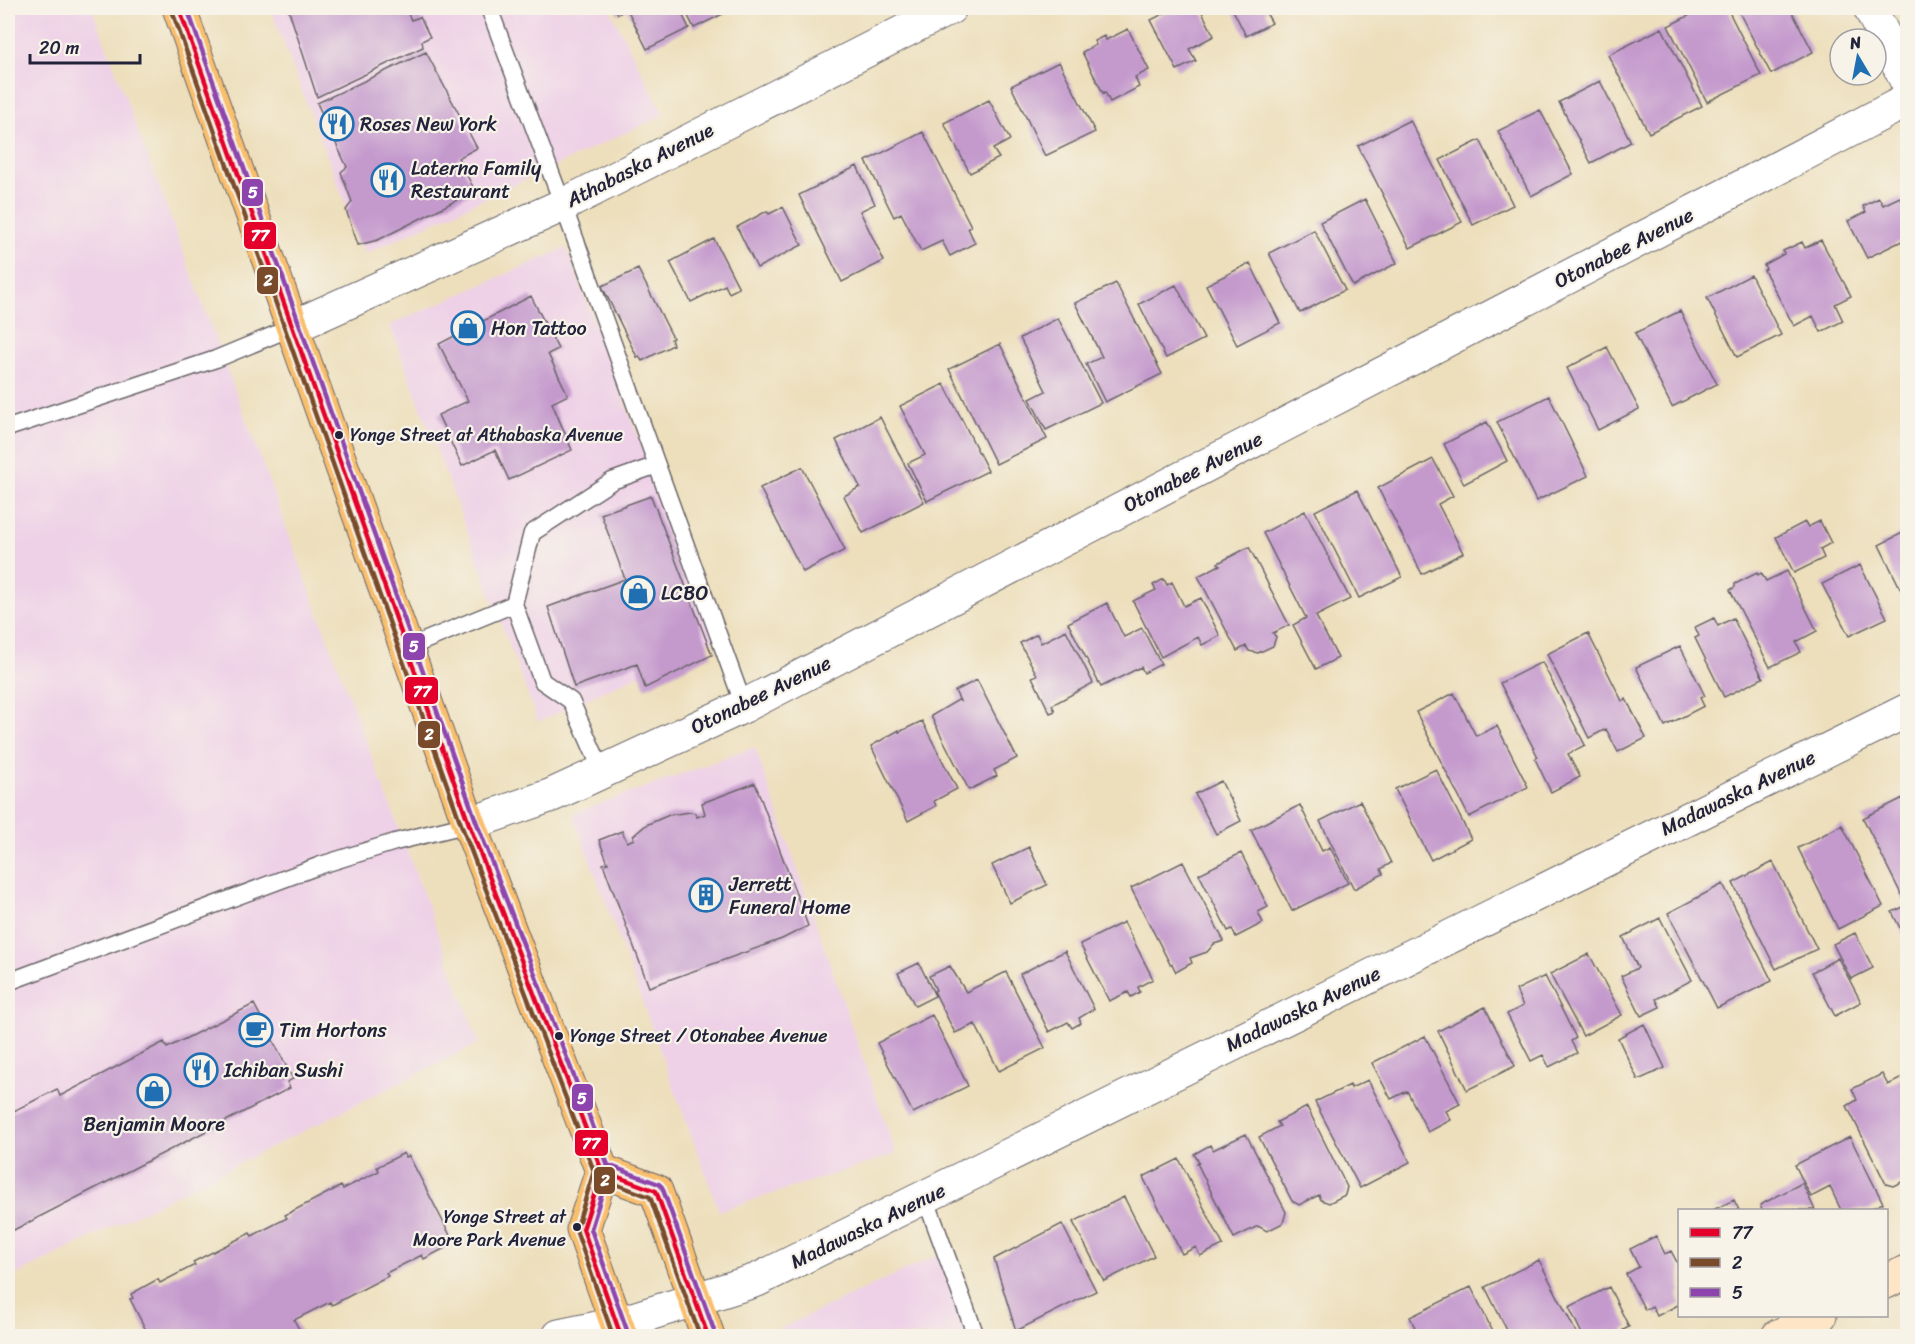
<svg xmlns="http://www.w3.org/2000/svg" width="1915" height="1344" font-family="Sriracha,sans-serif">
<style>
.built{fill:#eed0e7}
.building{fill:#c49acd}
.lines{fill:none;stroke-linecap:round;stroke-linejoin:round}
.lane-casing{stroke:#696468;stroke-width:19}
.street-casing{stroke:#696468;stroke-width:35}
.secondary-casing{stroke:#696468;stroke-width:35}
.primary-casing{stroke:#696468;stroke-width:35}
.lane{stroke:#fff;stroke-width:16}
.street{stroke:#fff;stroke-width:33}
.secondary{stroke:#fde5c5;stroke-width:33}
.primary{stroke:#f9bf6d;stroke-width:33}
.bus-1-casing{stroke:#f7f3e8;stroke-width:9}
.bus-2-casing{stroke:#f7f3e8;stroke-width:9}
.bus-3-casing{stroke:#f7f3e8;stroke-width:9}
.bus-1{stroke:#e4002b;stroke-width:4.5}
.bus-2{stroke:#7a4b2a;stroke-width:4.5}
.bus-3{stroke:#8e44ad;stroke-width:4.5}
.bus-dot{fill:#22223b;stroke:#f7f3e8;stroke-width:2}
.labels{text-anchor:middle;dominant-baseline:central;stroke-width:4.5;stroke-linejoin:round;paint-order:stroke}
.bus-label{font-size:18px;fill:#22223b;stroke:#f7f3e8;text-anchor:start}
.poi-label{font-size:20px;fill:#22223b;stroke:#f7f3e8;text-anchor:start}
.street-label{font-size:20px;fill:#22223b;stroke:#f7f3e8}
.line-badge{stroke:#f7f3e8;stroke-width:2}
.badge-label{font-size:16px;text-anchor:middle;font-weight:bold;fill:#fff}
</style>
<rect width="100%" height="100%" fill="#f7f3e8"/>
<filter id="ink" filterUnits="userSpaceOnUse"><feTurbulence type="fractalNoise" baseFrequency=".0167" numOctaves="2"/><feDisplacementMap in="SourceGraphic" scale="12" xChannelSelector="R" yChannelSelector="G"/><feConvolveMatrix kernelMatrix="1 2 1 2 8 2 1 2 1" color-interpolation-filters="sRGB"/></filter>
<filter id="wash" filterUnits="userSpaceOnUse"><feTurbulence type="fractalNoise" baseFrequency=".008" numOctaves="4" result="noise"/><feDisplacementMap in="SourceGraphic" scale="24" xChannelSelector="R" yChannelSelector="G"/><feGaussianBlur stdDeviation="1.35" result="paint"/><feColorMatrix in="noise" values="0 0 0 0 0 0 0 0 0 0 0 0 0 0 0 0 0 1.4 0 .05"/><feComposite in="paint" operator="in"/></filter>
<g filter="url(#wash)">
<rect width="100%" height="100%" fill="#eddfbc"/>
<!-- built -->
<path class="built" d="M 8,8 L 92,8 L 479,1043 L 8,1279 Z
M 270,8 L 609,8 L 664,115 L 365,254 Z
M 566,248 L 715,639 L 538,722 L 390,325 Z
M 755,747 L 896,1154 L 719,1211 L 573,814 Z
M 946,1251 L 977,1336 L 764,1336 Z"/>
<g id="blocks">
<!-- building -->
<path class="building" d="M 296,8 L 405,8 L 411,20 L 420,17 L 430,37 L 422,41 L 423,47 L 317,97 L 289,11 Z
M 615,8 L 679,8 L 689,28 L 647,49 L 627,9 L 618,14 Z
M 684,8 L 735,8 L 694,28 Z
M 1164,8 L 1200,8 L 1214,36 L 1189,49 L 1196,61 L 1177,70 L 1151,20 L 1167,12 Z
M 1232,8 L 1271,8 L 1265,11 L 1272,23 L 1246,36 Z
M 1704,8 L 1727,8 L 1761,75 L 1707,102 L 1668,26 Z
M 1743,8 L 1790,8 L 1813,52 L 1771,74 L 1738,10 Z
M 1662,28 L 1702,106 L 1649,133 L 1608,55 Z
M 1128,29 L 1149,70 L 1135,77 L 1139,87 L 1110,102 L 1105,92 L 1103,93 L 1082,52 L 1096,45 L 1094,41 L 1104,36 L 1106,40 Z
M 426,52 L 477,148 L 458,158 L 475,191 L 378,240 L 358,245 L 346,210 L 352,202 L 341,172 L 347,167 L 317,103 Z
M 1059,62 L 1095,132 L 1045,156 L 1011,86 Z
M 1600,81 L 1631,142 L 1591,163 L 1559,102 Z
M 989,100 L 1010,140 L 993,149 L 999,158 L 970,173 L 944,123 Z
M 1540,110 L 1573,174 L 1531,196 L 1498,131 Z
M 1410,120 L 1462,222 L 1410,248 L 1358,146 Z
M 923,132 L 971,226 L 968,228 L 975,243 L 950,256 L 942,241 L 921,251 L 901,213 L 894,217 L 866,161 Z
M 1480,140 L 1513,205 L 1473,225 L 1440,160 Z
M 857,166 L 875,204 L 860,211 L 884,261 L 842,282 L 799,195 Z
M 1900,197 L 1908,212 L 1908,238 L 1867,258 L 1848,221 L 1866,212 L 1863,206 L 1879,198 L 1883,205 Z
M 1365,199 L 1397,263 L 1353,286 L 1320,222 Z
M 783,207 L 802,245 L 757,268 L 737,227 L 767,211 L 769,214 Z
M 1314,230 L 1345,290 L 1300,313 L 1269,253 Z
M 714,239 L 739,288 L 729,293 L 725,285 L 691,302 L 670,262 Z
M 1821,240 L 1851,296 L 1835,304 L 1843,321 L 1821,332 L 1813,316 L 1794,326 L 1764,270 L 1766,269 L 1764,265 L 1784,254 L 1783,251 L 1802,242 L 1805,248 Z
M 1250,263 L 1280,323 L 1237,345 L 1206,285 Z
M 638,269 L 673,338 L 671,339 L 673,345 L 642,361 L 639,356 L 637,357 L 602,286 Z
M 1751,275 L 1781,335 L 1737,357 L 1707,298 Z
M 1116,283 L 1162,374 L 1105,402 L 1086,364 L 1102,357 L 1075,303 Z
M 1176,285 L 1204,339 L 1166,358 L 1139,304 Z
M 531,296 L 558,349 L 548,354 L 568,395 L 552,403 L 572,450 L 509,480 L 495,450 L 462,466 L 438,415 L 468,401 L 439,344 Z
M 1680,311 L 1717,384 L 1672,407 L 1635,333 Z
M 1058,318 L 1101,403 L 1046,430 L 1030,399 L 1046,391 L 1020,338 Z
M 1000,344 L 1047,439 L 996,464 L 949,369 Z
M 1607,347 L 1639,409 L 1598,430 L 1567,368 Z
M 944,384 L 988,471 L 927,501 L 908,463 L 925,455 L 900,406 Z
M 1549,396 L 1588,476 L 1536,501 L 1497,422 Z
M 880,417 L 924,502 L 863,533 L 844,496 L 860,487 L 836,440 Z
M 1487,422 L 1507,461 L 1464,484 L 1444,444 Z
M 1433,459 L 1453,496 L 1438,504 L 1463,553 L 1422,574 L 1378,488 Z
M 802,467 L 845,550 L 803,572 L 760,488 Z
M 1357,490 L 1402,577 L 1359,598 L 1315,511 Z
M 651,496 L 712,655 L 645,688 L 637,664 L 574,687 L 548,607 L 625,579 L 601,514 Z
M 1305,511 L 1350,599 L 1316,616 L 1338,658 L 1316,669 L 1293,625 L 1306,618 L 1263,533 Z
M 1820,521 L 1831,543 L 1820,549 L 1824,558 L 1794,573 L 1776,537 L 1805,522 L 1808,527 Z
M 1908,530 L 1908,604 L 1879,545 Z
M 1249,547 L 1289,625 L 1273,633 L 1276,637 L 1273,646 L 1258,653 L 1249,651 L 1246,646 L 1237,651 L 1198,576 L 1220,565 L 1218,563 Z
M 1860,565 L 1887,618 L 1849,636 L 1822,584 Z
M 1787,571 L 1817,631 L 1796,642 L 1801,652 L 1770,667 L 1730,590 L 1735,587 L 1735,584 L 1757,573 L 1758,575 L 1761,573 L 1766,581 Z
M 1164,579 L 1167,585 L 1172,582 L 1184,606 L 1201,598 L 1220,636 L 1202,645 L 1198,637 L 1161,657 L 1133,601 L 1156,590 L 1153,585 Z
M 1107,603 L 1124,637 L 1142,628 L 1161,664 L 1144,673 L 1141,667 L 1101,687 L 1068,623 Z
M 1714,618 L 1718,626 L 1733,618 L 1763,678 L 1724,697 L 1695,638 L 1699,636 L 1695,627 Z
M 1066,630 L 1093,683 L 1052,705 L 1055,711 L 1050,713 L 1032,677 L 1037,675 L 1020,643 L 1037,634 L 1041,643 Z
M 1588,633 L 1622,701 L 1626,699 L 1646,738 L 1618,752 L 1606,729 L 1589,738 L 1547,654 Z
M 1680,646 L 1705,696 L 1700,698 L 1704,706 L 1665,726 L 1636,667 Z
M 1542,662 L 1585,745 L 1568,754 L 1580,777 L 1551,792 L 1535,759 L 1538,757 L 1500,683 Z
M 977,680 L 1017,758 L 994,770 L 997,776 L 969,790 L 931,716 L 958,700 L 960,701 L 955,691 Z
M 1454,693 L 1476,736 L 1497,726 L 1528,787 L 1469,817 L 1416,712 Z
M 922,721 L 957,789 L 934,801 L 936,806 L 908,821 L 871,746 L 899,730 L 899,732 Z
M 1436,769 L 1471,839 L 1431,860 L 1395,789 Z
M 1221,781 L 1241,821 L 1216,834 L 1195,794 Z
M 755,783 L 808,926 L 782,939 L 649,987 L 603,864 L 608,863 L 599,840 L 622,831 L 627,842 L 634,839 L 633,836 L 646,825 L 669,815 L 690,812 L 695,813 L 697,817 L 705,814 L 702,803 Z
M 1903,798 L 1908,808 L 1908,903 L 1906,904 L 1863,818 Z
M 1360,801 L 1391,863 L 1381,869 L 1383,874 L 1354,889 L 1320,821 Z
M 1300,805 L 1322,851 L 1330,847 L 1348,883 L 1292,911 L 1251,830 Z
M 1842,825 L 1883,906 L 1838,929 L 1798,848 Z
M 1029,847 L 1047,885 L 1010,903 L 992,865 Z
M 1241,853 L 1268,907 L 1258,912 L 1263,923 L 1236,937 L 1232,929 L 1228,931 L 1199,874 Z
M 1183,862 L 1224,941 L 1214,944 L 1207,952 L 1190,958 L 1192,963 L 1176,972 L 1172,964 L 1170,964 L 1131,888 Z
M 1773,862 L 1817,949 L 1776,969 L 1733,883 Z
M 1723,884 L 1772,981 L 1717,1008 L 1668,913 Z
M 1908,905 L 1908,944 L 1892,912 Z
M 1660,918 L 1692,980 L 1656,999 L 1660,1007 L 1641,1016 L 1621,976 L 1638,968 L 1623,937 Z
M 1124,922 L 1153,979 L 1138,987 L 1140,992 L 1131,997 L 1128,992 L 1109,1001 L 1080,944 Z
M 1855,933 L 1873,968 L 1851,979 L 1833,944 Z
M 1065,951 L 1094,1009 L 1079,1018 L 1081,1023 L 1072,1028 L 1068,1022 L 1049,1032 L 1020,974 Z
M 1589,954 L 1622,1015 L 1583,1036 L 1550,974 Z
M 1838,958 L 1861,1002 L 1835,1016 L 1812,972 Z
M 919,963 L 935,996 L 915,1006 L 898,973 Z
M 950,966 L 966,992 L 1006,972 L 1045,1048 L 999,1071 L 975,1024 L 955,1033 L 934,991 L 936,990 L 929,976 Z
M 1545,976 L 1576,1038 L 1571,1041 L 1577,1053 L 1549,1067 L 1543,1055 L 1531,1061 L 1507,1014 L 1523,1006 L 1516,990 Z
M 254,1004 L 293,1079 L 287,1082 L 290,1088 L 8,1233 L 8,1114 L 57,1089 L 60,1096 L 164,1042 L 167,1048 Z
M 1485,1007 L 1515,1066 L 1467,1090 L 1438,1031 Z
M 932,1015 L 968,1086 L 913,1113 L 877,1043 Z
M 1644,1024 L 1665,1068 L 1638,1080 L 1618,1038 Z
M 1425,1036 L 1460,1104 L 1446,1111 L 1451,1120 L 1428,1132 L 1407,1091 L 1391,1099 L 1372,1063 Z
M 1882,1074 L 1888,1085 L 1908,1075 L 1908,1179 L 1893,1186 L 1886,1184 L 1847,1106 L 1857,1100 L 1852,1089 Z
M 1368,1080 L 1410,1162 L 1360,1188 L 1315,1102 L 1350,1085 L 1351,1088 Z
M 1307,1107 L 1347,1187 L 1345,1195 L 1329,1203 L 1321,1200 L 1319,1195 L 1299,1205 L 1292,1201 L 1259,1137 L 1280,1126 L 1277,1122 Z
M 1246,1134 L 1286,1212 L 1283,1223 L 1267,1231 L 1258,1226 L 1234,1238 L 1197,1163 L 1199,1162 L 1194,1154 L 1210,1145 L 1213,1150 Z
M 1850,1137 L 1883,1203 L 1868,1210 L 1841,1210 L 1830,1187 L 1811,1197 L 1795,1165 Z
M 404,1153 L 406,1157 L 409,1156 L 422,1181 L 452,1239 L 449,1241 L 451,1245 L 424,1259 L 422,1255 L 386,1273 L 388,1276 L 332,1305 L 330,1302 L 294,1320 L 303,1336 L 149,1336 L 130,1299 L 133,1298 L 131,1294 L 158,1279 L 160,1283 L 195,1265 L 193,1262 L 250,1233 L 252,1236 L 287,1218 L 285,1215 L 341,1186 L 343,1189 L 379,1171 L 377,1167 Z
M 1179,1159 L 1223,1245 L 1200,1256 L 1196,1247 L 1182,1254 L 1143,1177 Z
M 1802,1183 L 1815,1210 L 1762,1210 L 1760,1205 Z
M 1124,1197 L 1154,1256 L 1104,1281 L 1073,1222 Z
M 1734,1200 L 1739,1210 L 1713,1210 Z
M 1062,1224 L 1096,1291 L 1016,1331 L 994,1259 Z
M 1656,1236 L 1665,1254 L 1671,1251 L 1680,1268 L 1680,1292 L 1678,1293 L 1680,1304 L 1657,1316 L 1652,1306 L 1645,1310 L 1626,1274 L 1639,1267 L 1630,1249 Z
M 1539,1260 L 1578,1336 L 1510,1336 L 1485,1287 Z
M 1471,1287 L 1495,1336 L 1419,1336 L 1410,1317 Z
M 1609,1287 L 1629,1327 L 1623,1330 L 1625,1334 L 1620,1336 L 1583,1336 L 1569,1307 Z"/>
</g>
</g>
<g filter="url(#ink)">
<use href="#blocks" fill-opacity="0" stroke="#696468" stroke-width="1.5"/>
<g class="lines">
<defs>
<path id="lane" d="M 489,8 L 563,205 L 744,706
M 8,428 L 216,359 L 293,327
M 514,604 L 532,533 L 612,481 L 657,465
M 407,648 L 514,604 L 542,681 L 571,701 L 602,771
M 8,982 L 321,865 L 395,842 L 469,824
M 925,1197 L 976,1336"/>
<path id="street" d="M 1870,8 L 1908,84
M 293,327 L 563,205 L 950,8
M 469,824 L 552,795 L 744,706 L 1908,100
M 559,1336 L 617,1324 L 757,1280 L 1908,710"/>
<path id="secondary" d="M 1886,1282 L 1908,1271
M 1778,1336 L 1820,1316"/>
<path id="primary" d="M 179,8 L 469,824 L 602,1171 L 583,1229 L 621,1336
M 602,1171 L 656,1191 L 708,1336"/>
</defs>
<!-- lane casing -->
<use href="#lane" class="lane-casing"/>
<!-- street casing -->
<use href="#street" class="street-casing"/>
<!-- secondary casing -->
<use href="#secondary" class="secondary-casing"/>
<!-- primary casing -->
<use href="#primary" class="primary-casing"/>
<!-- lane -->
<use href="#lane" class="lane"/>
<!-- street -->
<use href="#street" class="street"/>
<!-- secondary -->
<use href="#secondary" class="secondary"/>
<!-- primary -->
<use href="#primary" class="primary"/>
<defs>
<path id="bus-1" d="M 179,8 L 469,824 L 602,1171 L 656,1191 L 708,1336
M 583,1122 L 602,1171 L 583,1229 L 621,1336"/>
<path id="bus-2" d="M 172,11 L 462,827 L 595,1174 L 599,1178 L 650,1197 L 700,1336
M 576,1125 L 594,1171 L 576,1230 L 613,1336"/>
<path id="bus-3" d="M 187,8 L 476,821 L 608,1165 L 659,1184 L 662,1187 L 715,1333
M 590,1119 L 609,1171 L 591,1229 L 628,1333"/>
</defs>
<!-- bus-1 casing -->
<use href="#bus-1" class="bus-1-casing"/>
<!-- bus-2 casing -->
<use href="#bus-2" class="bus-2-casing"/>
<!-- bus-3 casing -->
<use href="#bus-3" class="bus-3-casing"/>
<!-- bus-1 -->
<use href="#bus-1" class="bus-1"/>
<!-- bus-2 -->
<use href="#bus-2" class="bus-2"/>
<!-- bus-3 -->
<use href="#bus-3" class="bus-3"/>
</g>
</g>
<!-- icons -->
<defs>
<symbol id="restaurant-ring" viewBox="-11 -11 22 22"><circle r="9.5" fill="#f7f3e8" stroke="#1f6fb2" stroke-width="1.5"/><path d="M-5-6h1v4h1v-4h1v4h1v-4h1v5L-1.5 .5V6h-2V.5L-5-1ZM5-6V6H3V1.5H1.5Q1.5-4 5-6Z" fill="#1f6fb2"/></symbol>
<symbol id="shop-ring" viewBox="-11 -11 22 22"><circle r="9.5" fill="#f7f3e8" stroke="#1f6fb2" stroke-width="1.5"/><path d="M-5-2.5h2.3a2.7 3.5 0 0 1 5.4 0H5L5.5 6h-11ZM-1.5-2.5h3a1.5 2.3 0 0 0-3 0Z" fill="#1f6fb2"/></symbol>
<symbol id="building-ring" viewBox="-11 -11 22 22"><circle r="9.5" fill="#f7f3e8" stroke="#1f6fb2" stroke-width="1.5"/><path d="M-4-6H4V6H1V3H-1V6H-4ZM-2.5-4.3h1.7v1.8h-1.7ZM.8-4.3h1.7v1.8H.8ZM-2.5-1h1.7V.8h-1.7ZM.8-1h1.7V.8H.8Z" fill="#1f6fb2"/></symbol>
<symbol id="cafe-ring" viewBox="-11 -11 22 22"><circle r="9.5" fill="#f7f3e8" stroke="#1f6fb2" stroke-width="1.5"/><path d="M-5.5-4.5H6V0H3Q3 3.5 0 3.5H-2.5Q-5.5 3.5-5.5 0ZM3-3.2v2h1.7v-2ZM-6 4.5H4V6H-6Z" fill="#1f6fb2"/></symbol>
</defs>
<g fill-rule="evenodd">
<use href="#restaurant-ring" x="318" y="105" width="38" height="38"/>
<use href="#restaurant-ring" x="369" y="161" width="38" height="38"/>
<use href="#shop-ring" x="449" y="309" width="38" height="38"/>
<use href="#shop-ring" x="619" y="574" width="38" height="38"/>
<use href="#building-ring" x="687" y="876" width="38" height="38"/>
<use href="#cafe-ring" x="237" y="1011" width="38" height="38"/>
<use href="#restaurant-ring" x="182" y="1051" width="38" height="38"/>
<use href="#shop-ring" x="135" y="1072" width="38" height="38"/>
</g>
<!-- markers -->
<g class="bus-dot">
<circle cx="339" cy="435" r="5"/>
<circle cx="559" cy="1036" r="5"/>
<circle cx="577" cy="1227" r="5"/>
</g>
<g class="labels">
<!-- bus labels -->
<g class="bus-label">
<text x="350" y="435">Yonge Street at Athabaska Avenue</text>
<text x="570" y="1036">Yonge Street / Otonabee Avenue</text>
<text x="566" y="1217" text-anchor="end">Yonge Street at<tspan x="566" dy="23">Moore Park Avenue</tspan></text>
</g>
<!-- poi labels -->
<g class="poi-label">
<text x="360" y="124">Roses New York</text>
<text x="411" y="168">Laterna Family<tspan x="411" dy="23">Restaurant</tspan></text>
<text x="491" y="328">Hon Tattoo</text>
<text x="661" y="593">LCBO</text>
<text x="729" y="884">Jerrett<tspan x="729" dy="23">Funeral Home</tspan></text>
<text x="279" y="1030">Tim Hortons</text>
<text x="224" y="1070">Ichiban Sushi</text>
<text x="154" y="1124" text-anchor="middle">Benjamin Moore</text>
</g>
<!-- street labels -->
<g class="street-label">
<text transform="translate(640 165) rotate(-27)">Athabaska Avenue</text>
<text transform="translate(1624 248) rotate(-27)">Otonabee Avenue</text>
<text transform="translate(1193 472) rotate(-27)">Otonabee Avenue</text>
<text transform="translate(761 695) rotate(-26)">Otonabee Avenue</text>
<text transform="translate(1738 793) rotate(-26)">Madawaska Avenue</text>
<text transform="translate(1303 1009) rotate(-26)">Madawaska Avenue</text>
<text transform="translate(868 1226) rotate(-26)">Madawaska Avenue</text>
</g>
</g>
<g class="line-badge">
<rect x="241" y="178" width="23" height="29" rx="6" fill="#8e44ad"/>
<rect x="243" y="221" width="34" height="29" rx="6" fill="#e4002b"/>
<rect x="256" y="266" width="23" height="29" rx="6" fill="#7a4b2a"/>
<rect x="402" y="632" width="24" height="29" rx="6" fill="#8e44ad"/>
<rect x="404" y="676" width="35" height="29" rx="6" fill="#e4002b"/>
<rect x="417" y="720" width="24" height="29" rx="6" fill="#7a4b2a"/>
<rect x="571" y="1083" width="23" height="29" rx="6" fill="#8e44ad"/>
<rect x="574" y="1129" width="35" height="28" rx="6" fill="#e4002b"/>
<rect x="593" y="1166" width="23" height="29" rx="6" fill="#7a4b2a"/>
</g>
<g class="badge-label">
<text x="253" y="198">5</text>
<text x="260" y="241">77</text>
<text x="268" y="286">2</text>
<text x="414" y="652">5</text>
<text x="422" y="697">77</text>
<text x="429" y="740">2</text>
<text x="582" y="1104">5</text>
<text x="591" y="1149">77</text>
<text x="605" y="1186">2</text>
</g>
<!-- margin -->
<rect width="1915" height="1344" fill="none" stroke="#f7f3e8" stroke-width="30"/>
<!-- legend -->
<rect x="1678" y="1209" width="210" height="108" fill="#f7f3e8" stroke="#a29fa3" stroke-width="1.5"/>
<rect x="1690" y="1228" width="30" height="9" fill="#e4002b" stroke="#a29fa3" stroke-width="1.5"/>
<text x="1732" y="1239" font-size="18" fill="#22223b">77</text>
<rect x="1690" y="1258" width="30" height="9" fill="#7a4b2a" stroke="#a29fa3" stroke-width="1.5"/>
<text x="1732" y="1269" font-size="18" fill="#22223b">2</text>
<rect x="1690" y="1288" width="30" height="9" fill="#8e44ad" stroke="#a29fa3" stroke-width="1.5"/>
<text x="1732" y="1299" font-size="18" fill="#22223b">5</text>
<!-- north arrow -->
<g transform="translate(1858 57) rotate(350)"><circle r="28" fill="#f7f3e8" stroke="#a29fa3" stroke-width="1.5"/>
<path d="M0-4.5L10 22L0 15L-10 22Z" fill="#1f6fb2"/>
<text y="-9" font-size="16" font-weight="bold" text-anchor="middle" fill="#22223b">N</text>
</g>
<!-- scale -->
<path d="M30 54v9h110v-9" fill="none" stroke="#22223b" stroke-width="3"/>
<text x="39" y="54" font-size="18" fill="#22223b" stroke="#f7f3e8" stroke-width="4.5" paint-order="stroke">20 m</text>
</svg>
